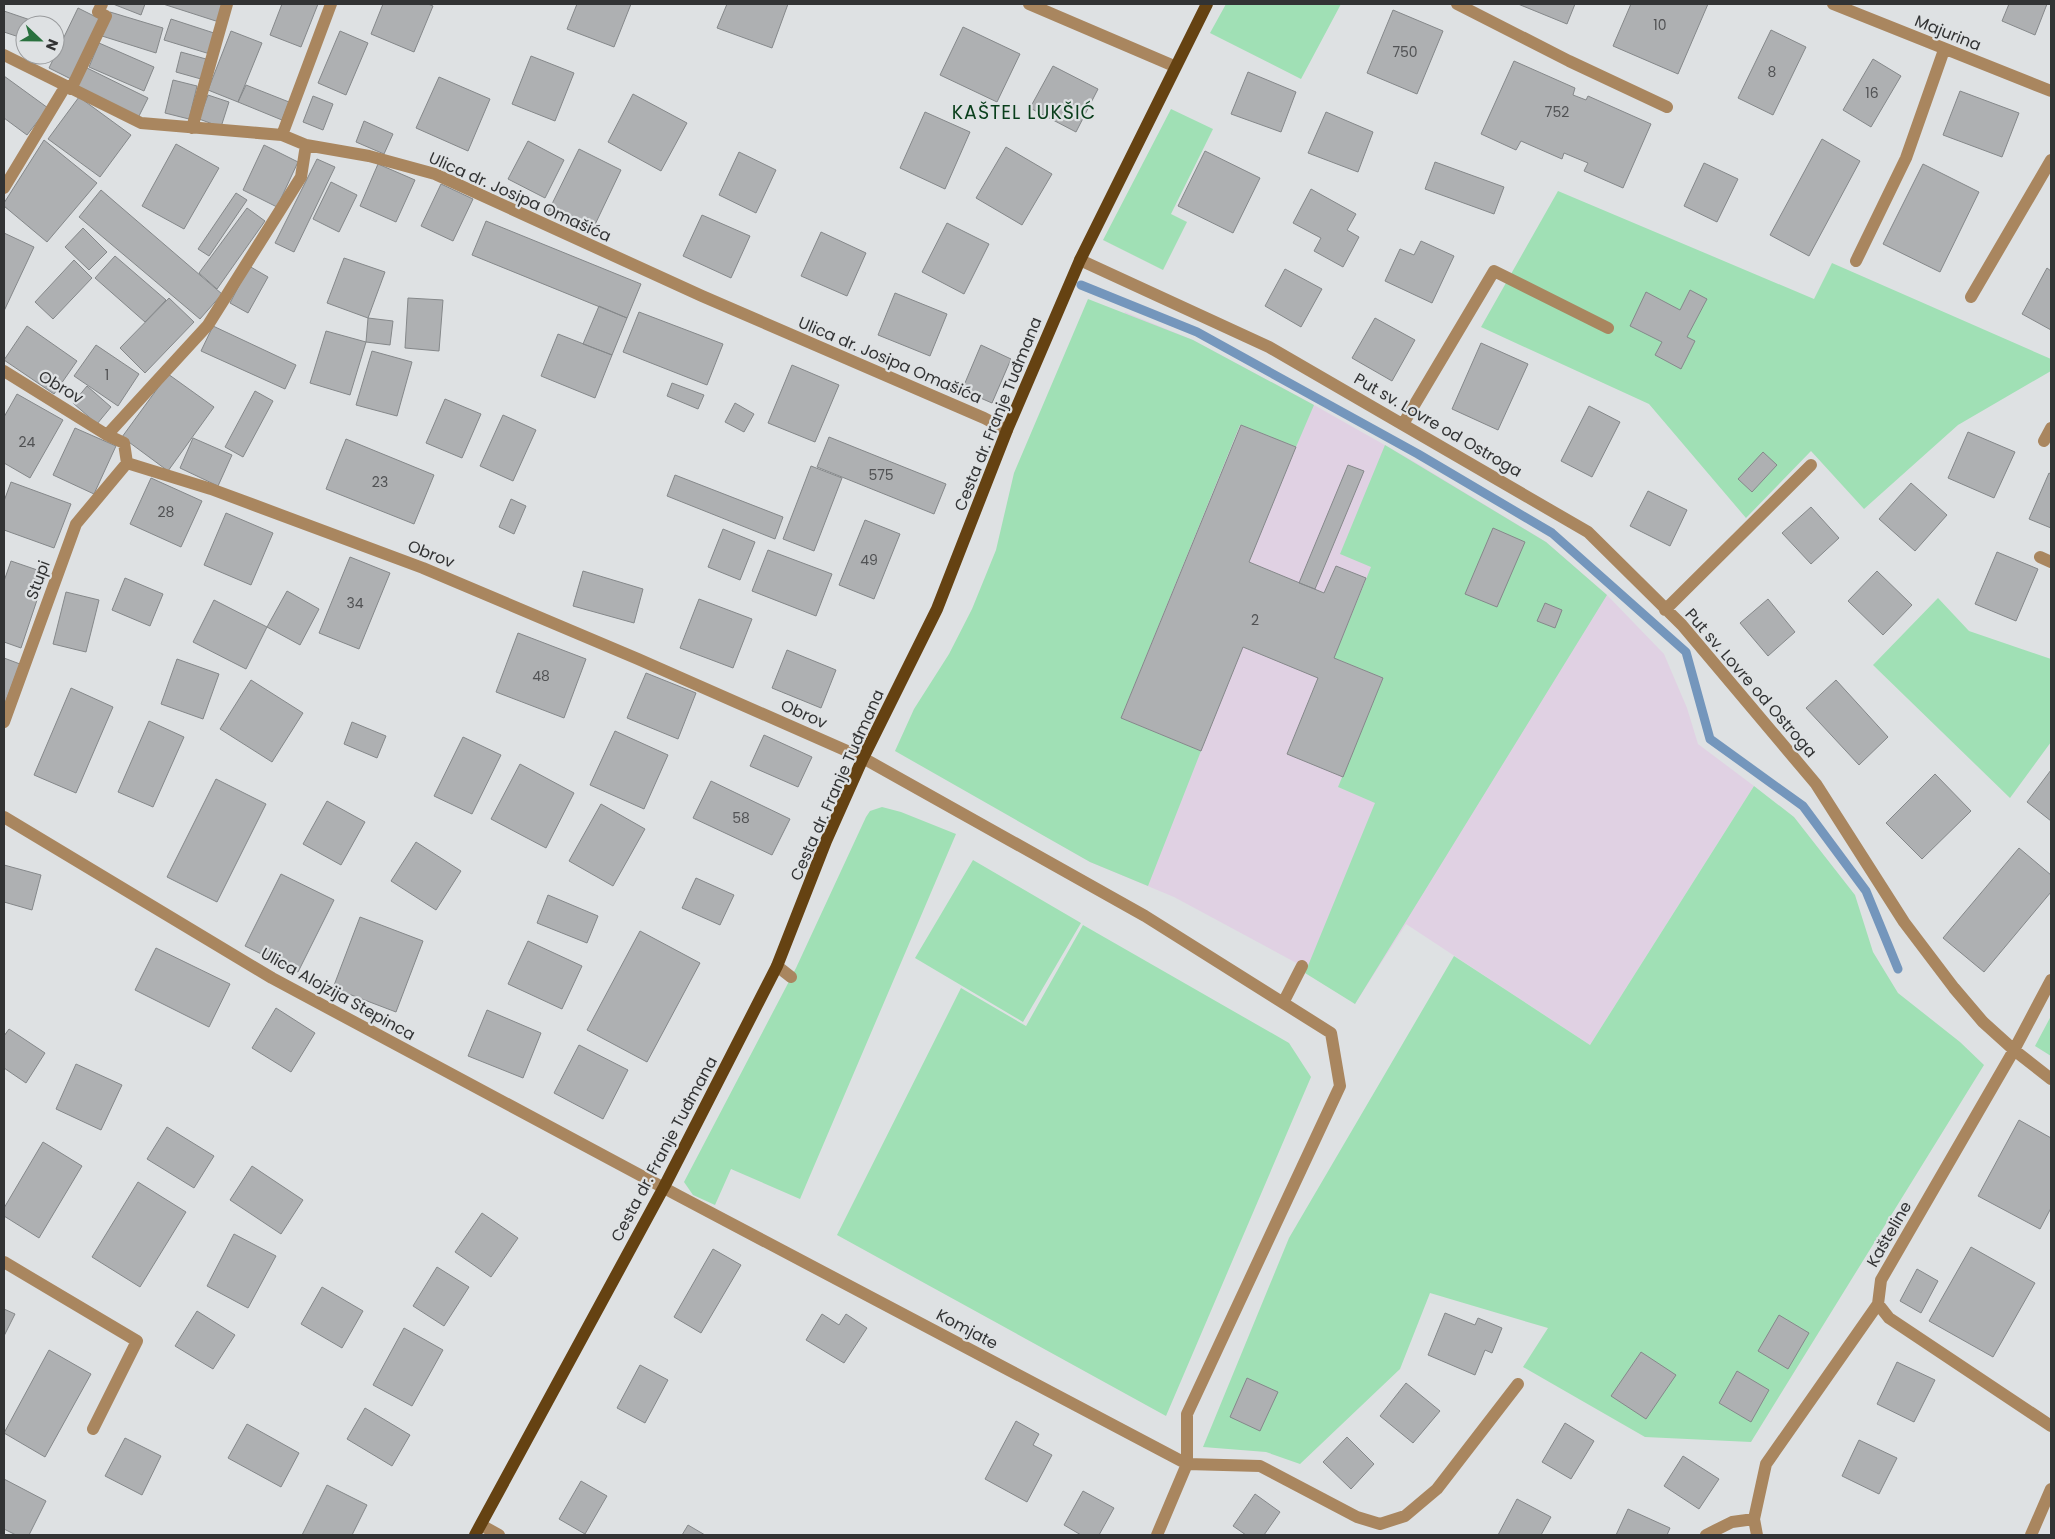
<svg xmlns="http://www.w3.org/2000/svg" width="2055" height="1539" font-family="Poppins,sans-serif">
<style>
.education{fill:#e0d1e3}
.green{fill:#a0e0b5}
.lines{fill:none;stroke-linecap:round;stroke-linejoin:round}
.stream{stroke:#7496bc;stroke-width:9}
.building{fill:#aeb0b2;stroke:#85888a}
.minor{stroke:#a9865f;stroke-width:12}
.major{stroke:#654212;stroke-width:12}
.labels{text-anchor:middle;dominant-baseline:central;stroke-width:4.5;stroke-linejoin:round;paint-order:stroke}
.number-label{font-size:14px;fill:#515254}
.street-label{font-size:16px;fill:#323334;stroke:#dee1e3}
.quarter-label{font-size:19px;letter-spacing:1px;fill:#093e1b;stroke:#dee1e3}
</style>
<rect width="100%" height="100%" fill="#dee1e3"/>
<!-- education -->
<path class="education" d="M 1125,312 L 1193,340 L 1314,405 L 1413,461 L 1546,542 L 1607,595 L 1664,654 L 1687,708 L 1698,744 L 1754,786 L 1590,1045 L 1406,924 L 1355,1004 L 1302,966 L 1174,897 L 1090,862 L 936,773 Z"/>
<!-- green -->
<path class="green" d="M 1226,4 L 1341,4 L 1301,79 L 1210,33 Z
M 1171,109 L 1213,129 L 1171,214 L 1187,222 L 1163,270 L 1103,240 Z
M 1558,191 L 1814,299 L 1832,263 L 2051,359 L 2051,371 L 1958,425 L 1864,509 L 1811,451 L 1746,518 L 1649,404 L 1481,327 Z
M 1088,299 L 1193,340 L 1314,405 L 1296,447 L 1240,425 L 1121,718 L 1201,751 L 1148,886 L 1090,862 L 895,751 L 914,709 L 949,654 L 972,609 L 996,550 L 1014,473 Z
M 1385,445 L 1546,542 L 1607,595 L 1355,1004 L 1305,973 L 1375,803 L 1338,787 L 1383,678 L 1334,658 L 1371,567 L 1340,554 Z
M 1938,598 L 1969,631 L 2051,659 L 2051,742 L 2010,798 L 1873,665 Z
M 1754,786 L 1794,817 L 1855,895 L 1873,952 L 1898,993 L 1960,1042 L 1984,1065 L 1751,1442 L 1645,1437 L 1523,1367 L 1548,1328 L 1430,1293 L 1400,1369 L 1300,1464 L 1266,1452 L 1203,1447 L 1289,1238 L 1454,956 L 1590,1045 Z
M 882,807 L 901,812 L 956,834 L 800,1199 L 731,1169 L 715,1205 L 693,1195 L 684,1182 L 796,968 L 866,817 L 870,811 Z
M 973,860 L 1081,923 L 1023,1022 L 915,958 Z
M 1083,925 L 1289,1043 L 1311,1077 L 1166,1416 L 837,1235 L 961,988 L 1026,1026 Z
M 2051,1016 L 2051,1056 L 2035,1046 Z"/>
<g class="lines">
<!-- stream -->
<path class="stream" d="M 1081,285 L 1197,332 L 1418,454 L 1552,533 L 1686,652 L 1710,739 L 1803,806 L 1866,891 L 1898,969"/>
</g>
<!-- building -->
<path class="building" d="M 113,4 L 145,4 L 141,15 Z
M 163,4 L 226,4 L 219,22 Z
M 282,4 L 318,4 L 301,47 L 270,35 Z
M 383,4 L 428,4 L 433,6 L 414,52 L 371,34 Z
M 577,4 L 631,4 L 614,47 L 567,29 Z
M 727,4 L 788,4 L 772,48 L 717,28 Z
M 1518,4 L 1575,4 L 1567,24 Z
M 1631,4 L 1708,4 L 1678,74 L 1613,46 Z
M 2009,4 L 2047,4 L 2035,35 L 2002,21 Z
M 78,8 L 102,20 L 73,80 L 49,68 Z
M 1393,10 L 1443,31 L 1417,94 L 1367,73 Z
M 4,11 L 45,25 L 25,25 L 25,39 L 4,32 Z
M 110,12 L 163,28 L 156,53 L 102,36 Z
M 171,19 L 217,34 L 210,54 L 164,40 Z
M 963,27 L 1020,54 L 997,102 L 940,75 Z
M 55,29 L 61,31 L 55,49 Z
M 1771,30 L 1806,47 L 1773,115 L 1738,98 Z
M 231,31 L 262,43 L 238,102 L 208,90 Z
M 340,31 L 368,43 L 346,95 L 318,83 Z
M 99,43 L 154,67 L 144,91 L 89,67 Z
M 181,52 L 206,59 L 201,79 L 176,72 Z
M 531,56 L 574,73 L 555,121 L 512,104 Z
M 1873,59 L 1901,76 L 1871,127 L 1843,110 Z
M 1514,61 L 1575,88 L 1573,95 L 1586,100 L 1588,96 L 1651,124 L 1623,188 L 1584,171 L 1588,163 L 1564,153 L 1562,159 L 1521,141 L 1516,150 L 1481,134 Z
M 1053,66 L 1098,89 L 1076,132 L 1030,108 Z
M 85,67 L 148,98 L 138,118 L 75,87 Z
M 1248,72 L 1296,92 L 1281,132 L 1231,114 Z
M 4,76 L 48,108 L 27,135 L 4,118 Z
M 439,77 L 490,99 L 468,151 L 416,128 Z
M 173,80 L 197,86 L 189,119 L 165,113 Z
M 246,85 L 289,102 L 282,120 L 238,102 Z
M 1960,91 L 2019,113 L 2002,157 L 1943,135 Z
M 633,94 L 687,123 L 661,171 L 608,142 Z
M 208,95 L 229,102 L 221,127 L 199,119 Z
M 313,96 L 333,104 L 323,130 L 303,122 Z
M 79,97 L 131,135 L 100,177 L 48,139 Z
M 925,112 L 970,132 L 945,189 L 900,168 Z
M 1326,112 L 1373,132 L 1358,172 L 1308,153 Z
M 364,121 L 393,134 L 384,154 L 356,142 Z
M 1822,139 L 1860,161 L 1809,256 L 1770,235 Z
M 44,140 L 97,183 L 47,242 L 4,206 L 4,203 Z
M 528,141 L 564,160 L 545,198 L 508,179 Z
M 176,144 L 219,168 L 184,229 L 142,206 Z
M 264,145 L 298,162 L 277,207 L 243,190 Z
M 1006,147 L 1052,174 L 1022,225 L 976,198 Z
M 579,149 L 621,170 L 591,233 L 548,212 Z
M 1205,151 L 1260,178 L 1233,233 L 1178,206 Z
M 739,152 L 776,170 L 756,213 L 719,195 Z
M 317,159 L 335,167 L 294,252 L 275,243 Z
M 1435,162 L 1504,187 L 1494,214 L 1425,189 Z
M 1704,163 L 1738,179 L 1717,222 L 1684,206 Z
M 378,164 L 415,180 L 396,222 L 360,206 Z
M 1923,164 L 1979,192 L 1940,272 L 1883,244 Z
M 331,182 L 357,195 L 339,232 L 313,219 Z
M 441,184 L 473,199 L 453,241 L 421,226 Z
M 1311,189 L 1356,214 L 1347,230 L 1359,237 L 1343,267 L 1314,251 L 1321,238 L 1293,223 Z
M 101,190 L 222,294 L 200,319 L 79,217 Z
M 236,193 L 247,200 L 209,256 L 198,249 Z
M 247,208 L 265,221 L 217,289 L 199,273 Z
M 702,215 L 750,236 L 731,278 L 683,256 Z
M 486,221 L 641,284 L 627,318 L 472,255 Z
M 947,223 L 989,244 L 964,294 L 922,272 Z
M 83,228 L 107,252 L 89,270 L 65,247 Z
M 821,232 L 866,253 L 847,296 L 801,276 Z
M 4,233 L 34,247 L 4,311 Z
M 1421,241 L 1454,256 L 1432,303 L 1385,281 L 1400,249 L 1414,255 Z
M 115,256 L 166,300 L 145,322 L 95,278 Z
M 344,258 L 385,272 L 368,318 L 327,303 Z
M 74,260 L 92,278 L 53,319 L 35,302 Z
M 249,266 L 268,277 L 248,313 L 230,303 Z
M 2047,268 L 2051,271 L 2051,330 L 2022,314 Z
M 1285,269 L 1322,289 L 1301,327 L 1265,306 Z
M 1690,290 L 1707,299 L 1687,337 L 1695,341 L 1681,369 L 1655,355 L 1662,342 L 1630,326 L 1646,292 L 1680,310 Z
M 895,293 L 947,314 L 930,356 L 878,335 Z
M 169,298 L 194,322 L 145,373 L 120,348 Z
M 408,298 L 443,300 L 439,351 L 405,348 Z
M 599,306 L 627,318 L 612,355 L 583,344 Z
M 639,312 L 723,344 L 707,385 L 623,352 Z
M 368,318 L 393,321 L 390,345 L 366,342 Z
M 1375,318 L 1415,340 L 1392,381 L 1352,358 Z
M 27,326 L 77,361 L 54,394 L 4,360 Z
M 213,326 L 296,365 L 285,389 L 201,351 Z
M 326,331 L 366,342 L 350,395 L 310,383 Z
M 558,334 L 612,355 L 595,398 L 541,376 Z
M 1481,343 L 1528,364 L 1498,430 L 1452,409 Z
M 96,345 L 139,374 L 118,406 L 74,376 Z
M 981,345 L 1011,359 L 992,403 L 962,390 Z
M 372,351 L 412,362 L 397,416 L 356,405 Z
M 792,365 L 839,385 L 815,442 L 768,423 Z
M 168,374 L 214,407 L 168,471 L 122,437 Z
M 672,383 L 704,395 L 698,409 L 667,396 Z
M 87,386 L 111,407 L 97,424 L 73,403 Z
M 255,391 L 273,401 L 243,457 L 225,447 Z
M 17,394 L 63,420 L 30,478 L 4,463 L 4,417 Z
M 445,399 L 481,414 L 462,458 L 426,443 Z
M 735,403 L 754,414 L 744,432 L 725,422 Z
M 1589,406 L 1620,422 L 1592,477 L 1561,461 Z
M 503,415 L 536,430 L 513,481 L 480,466 Z
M 1241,425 L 1296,447 L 1249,562 L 1324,593 L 1336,566 L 1366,578 L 1334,658 L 1383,678 L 1343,777 L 1287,754 L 1318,678 L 1243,647 L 1201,751 L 1121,718 Z
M 75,428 L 116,446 L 94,494 L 53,475 Z
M 1968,432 L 2015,452 L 1994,498 L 1948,478 Z
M 829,437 L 946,484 L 934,514 L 817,467 Z
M 193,438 L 232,455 L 218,486 L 180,468 Z
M 346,439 L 434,475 L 414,524 L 326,489 Z
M 1763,452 L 1777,465 L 1752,492 L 1738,479 Z
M 1348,465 L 1364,471 L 1315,589 L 1299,583 Z
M 811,466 L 842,478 L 814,551 L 783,539 Z
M 2049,473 L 2051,474 L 2051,528 L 2029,519 Z
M 675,475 L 783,517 L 775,539 L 667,496 Z
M 151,478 L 202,501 L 181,547 L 130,524 Z
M 11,482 L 71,504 L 54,548 L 4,530 L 4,501 Z
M 1911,483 L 1947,515 L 1915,551 L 1879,519 Z
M 1648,491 L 1687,510 L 1670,546 L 1630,526 Z
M 511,499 L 526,506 L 514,534 L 499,527 Z
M 1811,507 L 1839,538 L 1811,564 L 1782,533 Z
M 226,513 L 273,533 L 251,585 L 204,565 Z
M 865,520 L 900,534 L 874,599 L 839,585 Z
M 1493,528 L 1525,542 L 1497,607 L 1465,594 Z
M 723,529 L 755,542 L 740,580 L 708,567 Z
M 768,550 L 832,574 L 816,616 L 752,591 Z
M 1997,552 L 2038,569 L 2016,621 L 1975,604 Z
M 350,557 L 390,573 L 359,649 L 319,633 Z
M 11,561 L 46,573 L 21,648 L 4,642 L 4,581 Z
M 583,571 L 643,589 L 634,623 L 573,606 Z
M 1877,571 L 1912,605 L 1883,635 L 1848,601 Z
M 125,578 L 163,594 L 150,626 L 112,610 Z
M 287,591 L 319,609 L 300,645 L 267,627 Z
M 66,592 L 99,600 L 86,652 L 53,644 Z
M 699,599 L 752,619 L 733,668 L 680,648 Z
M 1768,599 L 1795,632 L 1768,656 L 1740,623 Z
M 214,600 L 267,627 L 246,669 L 193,642 Z
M 1545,603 L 1562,610 L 1555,628 L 1537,621 Z
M 518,633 L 586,659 L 564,718 L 496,692 Z
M 787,650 L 836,670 L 821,708 L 772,688 Z
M 4,658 L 20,664 L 4,706 Z
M 177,659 L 219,674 L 203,719 L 161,704 Z
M 646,673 L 696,693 L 678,739 L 627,718 Z
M 251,680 L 303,713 L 272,762 L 220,729 Z
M 1836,680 L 1888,737 L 1859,765 L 1806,708 Z
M 71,688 L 113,707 L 76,793 L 34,775 Z
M 149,721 L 184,737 L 153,807 L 118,792 Z
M 352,722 L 386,736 L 377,758 L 344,744 Z
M 615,731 L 668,755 L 644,809 L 590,785 Z
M 764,735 L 812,757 L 798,787 L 750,766 Z
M 463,737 L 501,755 L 472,814 L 434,796 Z
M 520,764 L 574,793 L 546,848 L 491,819 Z
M 2051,770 L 2051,821 L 2027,802 Z
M 1935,774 L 1971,811 L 1922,859 L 1886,823 Z
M 216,779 L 266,804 L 217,902 L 167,877 Z
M 711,781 L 790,819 L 772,855 L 693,818 Z
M 327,801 L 365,822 L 341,865 L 303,844 Z
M 601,804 L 645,829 L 613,886 L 569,861 Z
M 416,842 L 461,871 L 436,910 L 391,881 Z
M 2019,848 L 2051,875 L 2051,892 L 1984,972 L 1943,938 Z
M 4,865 L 41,875 L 32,910 L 4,902 Z
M 281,874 L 334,900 L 298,972 L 245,946 Z
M 696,878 L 734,895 L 720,925 L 682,908 Z
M 548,895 L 598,916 L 587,943 L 537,923 Z
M 360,917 L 423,941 L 396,1012 L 333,988 Z
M 640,931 L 700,963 L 647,1062 L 587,1030 Z
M 528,941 L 582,966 L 562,1009 L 508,984 Z
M 156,948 L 230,984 L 209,1027 L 135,990 Z
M 276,1008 L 315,1033 L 291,1072 L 252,1048 Z
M 487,1010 L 541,1033 L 523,1078 L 468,1056 Z
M 9,1029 L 45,1053 L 26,1083 L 4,1068 L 4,1036 Z
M 579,1045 L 628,1070 L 603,1119 L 554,1093 Z
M 76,1064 L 122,1085 L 101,1130 L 56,1109 Z
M 2019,1120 L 2051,1138 L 2051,1208 L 2040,1229 L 1978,1196 Z
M 167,1127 L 214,1156 L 194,1188 L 147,1159 Z
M 43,1142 L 82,1166 L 39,1238 L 4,1216 L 4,1208 Z
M 252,1166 L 303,1200 L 281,1234 L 230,1200 Z
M 138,1182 L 186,1212 L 140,1287 L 92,1257 Z
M 482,1213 L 518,1238 L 491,1277 L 455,1252 Z
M 234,1234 L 276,1256 L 248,1308 L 207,1286 Z
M 1971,1247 L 2035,1283 L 1993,1357 L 1929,1321 Z
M 713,1249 L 741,1265 L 701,1333 L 674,1317 Z
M 437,1267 L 469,1287 L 444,1326 L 413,1306 Z
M 1917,1269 L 1938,1281 L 1921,1313 L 1900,1301 Z
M 322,1287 L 363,1311 L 342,1348 L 301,1324 Z
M 4,1309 L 15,1314 L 4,1336 Z
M 197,1311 L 235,1335 L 213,1369 L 175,1346 Z
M 1445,1313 L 1475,1325 L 1478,1318 L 1502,1328 L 1492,1353 L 1485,1350 L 1475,1375 L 1428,1355 Z
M 822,1314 L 839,1325 L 846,1314 L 867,1328 L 844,1363 L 806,1340 Z
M 1779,1315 L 1809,1333 L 1788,1369 L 1758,1351 Z
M 404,1328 L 443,1350 L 412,1406 L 373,1385 Z
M 49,1350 L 91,1374 L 45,1457 L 4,1433 Z
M 1641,1352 L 1676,1375 L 1646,1419 L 1611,1396 Z
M 1897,1362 L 1935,1380 L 1914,1422 L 1877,1404 Z
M 640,1365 L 668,1380 L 645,1423 L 617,1408 Z
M 1737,1371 L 1769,1390 L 1751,1422 L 1719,1403 Z
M 1247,1378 L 1278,1392 L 1260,1431 L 1230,1417 Z
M 1406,1383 L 1440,1411 L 1413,1443 L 1380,1416 Z
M 365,1408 L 410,1435 L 392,1466 L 347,1439 Z
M 1016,1421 L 1039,1434 L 1033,1445 L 1052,1455 L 1027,1502 L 985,1479 Z
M 1565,1423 L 1594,1441 L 1571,1479 L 1542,1462 Z
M 247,1424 L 299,1453 L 281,1487 L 228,1458 Z
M 1347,1437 L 1374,1464 L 1351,1489 L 1323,1462 Z
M 125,1438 L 161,1456 L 142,1495 L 105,1476 Z
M 1859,1440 L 1897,1458 L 1879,1494 L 1842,1476 Z
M 1683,1456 L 1719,1479 L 1699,1509 L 1664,1486 Z
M 4,1479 L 46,1501 L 29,1535 L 16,1535 L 4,1529 Z
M 581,1481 L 607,1496 L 585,1534 L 559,1519 Z
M 327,1485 L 367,1505 L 352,1535 L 302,1535 Z
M 1083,1491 L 1114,1508 L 1099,1535 L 1081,1535 L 1064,1525 Z
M 1255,1494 L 1280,1512 L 1264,1535 L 1246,1535 L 1233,1526 Z
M 1517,1499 L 1551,1517 L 1541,1535 L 1498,1535 Z
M 1628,1509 L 1670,1528 L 1667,1535 L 1616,1535 Z
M 688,1525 L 705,1535 L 682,1535 Z"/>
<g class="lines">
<!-- minor -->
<path class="minor" d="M 1029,4 L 1174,66
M 1457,4 L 1569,61 L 1667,107
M 1833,4 L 2051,91
M 4,55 L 141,123 L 282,135 L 306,145 L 369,156 L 435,174 L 702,296 L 984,418 L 1007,430
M 71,89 L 106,16 L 98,12 L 102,4
M 192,128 L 227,4
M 282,135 L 331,4
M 4,188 L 65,87
M 1080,260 L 1269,347 L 1588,532 L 1682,625 L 1816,784 L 1904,922 L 1954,988 L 1983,1022 L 2014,1050 L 2051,1079
M 1856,261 L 1906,158 L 1944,50
M 1971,297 L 2051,160
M 4,371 L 107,435 L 124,443 L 127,463 L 211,489 L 423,568 L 638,659 L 863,758 L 1145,916 L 1331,1033 L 1340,1086 L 1187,1414 L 1187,1464 L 1260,1466 L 1357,1517 L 1380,1524 L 1405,1516 L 1437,1489 L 1518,1384
M 1403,424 L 1494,271 L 1608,328
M 107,435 L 208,325 L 301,177 L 306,145
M 2044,441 L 2051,428
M 2040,557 L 2051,562
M 1665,610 L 1811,465
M 4,722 L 76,524 L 127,463
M 4,817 L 272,978 L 679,1196 L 1187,1464 L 1157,1535
M 777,966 L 791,977
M 2051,980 L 2014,1050 L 1881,1280 L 1878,1304 L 1889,1318 L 2051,1426
M 1283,1003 L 1302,966
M 4,1262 L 137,1341 L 93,1429
M 481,1525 L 499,1535
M 1706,1535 L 1732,1522 L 1754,1519
M 1757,1535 L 1754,1519 L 1766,1464 L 1878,1304
M 2031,1535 L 2051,1489"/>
<!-- major -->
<path class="major" d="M 475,1535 L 664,1187 L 777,966 L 826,841 L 863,758 L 937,609 L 1007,430 L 1080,260 L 1207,4"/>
</g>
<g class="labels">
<!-- number labels -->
<g class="number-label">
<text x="1660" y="25">10</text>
<text x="1405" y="52">750</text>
<text x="1772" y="72">8</text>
<text x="1872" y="93">16</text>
<text x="1557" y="112">752</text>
<text x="107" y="375">1</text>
<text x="27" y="442">24</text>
<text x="881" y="475">575</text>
<text x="380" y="482">23</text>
<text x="166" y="512">28</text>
<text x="869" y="560">49</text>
<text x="355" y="603">34</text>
<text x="1255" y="620">2</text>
<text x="541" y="676">48</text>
<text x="741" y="818">58</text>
</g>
<!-- street labels -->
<g class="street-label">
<text transform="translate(1948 33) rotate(22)">Majurina</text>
<text transform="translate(520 197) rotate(24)">Ulica dr. Josipa Omašića</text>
<text transform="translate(890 360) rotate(23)">Ulica dr. Josipa Omašića</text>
<text transform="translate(61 387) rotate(31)">Obrov</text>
<text transform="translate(998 414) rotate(-68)">Cesta dr. Franje Tuđmana</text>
<text transform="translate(1438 425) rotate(30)">Put sv. Lovre od Ostroga</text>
<text transform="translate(431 554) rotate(22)">Obrov</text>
<text transform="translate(38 580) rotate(-70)">Stupi</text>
<text transform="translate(1751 683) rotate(49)">Put sv. Lovre od Ostroga</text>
<text transform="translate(804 714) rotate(24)">Obrov</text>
<text transform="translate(837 785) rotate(-66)">Cesta dr. Franje Tuđmana</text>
<text transform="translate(338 994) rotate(29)">Ulica Alojzija Stepinca</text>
<text transform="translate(664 1149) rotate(-62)">Cesta dr. Franje Tuđmana</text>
<text transform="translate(1889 1234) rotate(-60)">Kašteline</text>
<text transform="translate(967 1329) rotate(28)">Komjate</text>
</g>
<!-- quarter labels -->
<g class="quarter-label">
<text x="1024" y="112">KAŠTEL LUKŠIĆ</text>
</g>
</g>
<!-- border -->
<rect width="2055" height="1539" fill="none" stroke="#323334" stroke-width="10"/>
<!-- north arrow -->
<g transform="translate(40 40) rotate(112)"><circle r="24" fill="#dee1e3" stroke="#999b9d"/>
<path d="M0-4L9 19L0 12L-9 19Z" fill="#29713e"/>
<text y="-8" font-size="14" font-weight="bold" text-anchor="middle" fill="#323334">N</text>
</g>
</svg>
